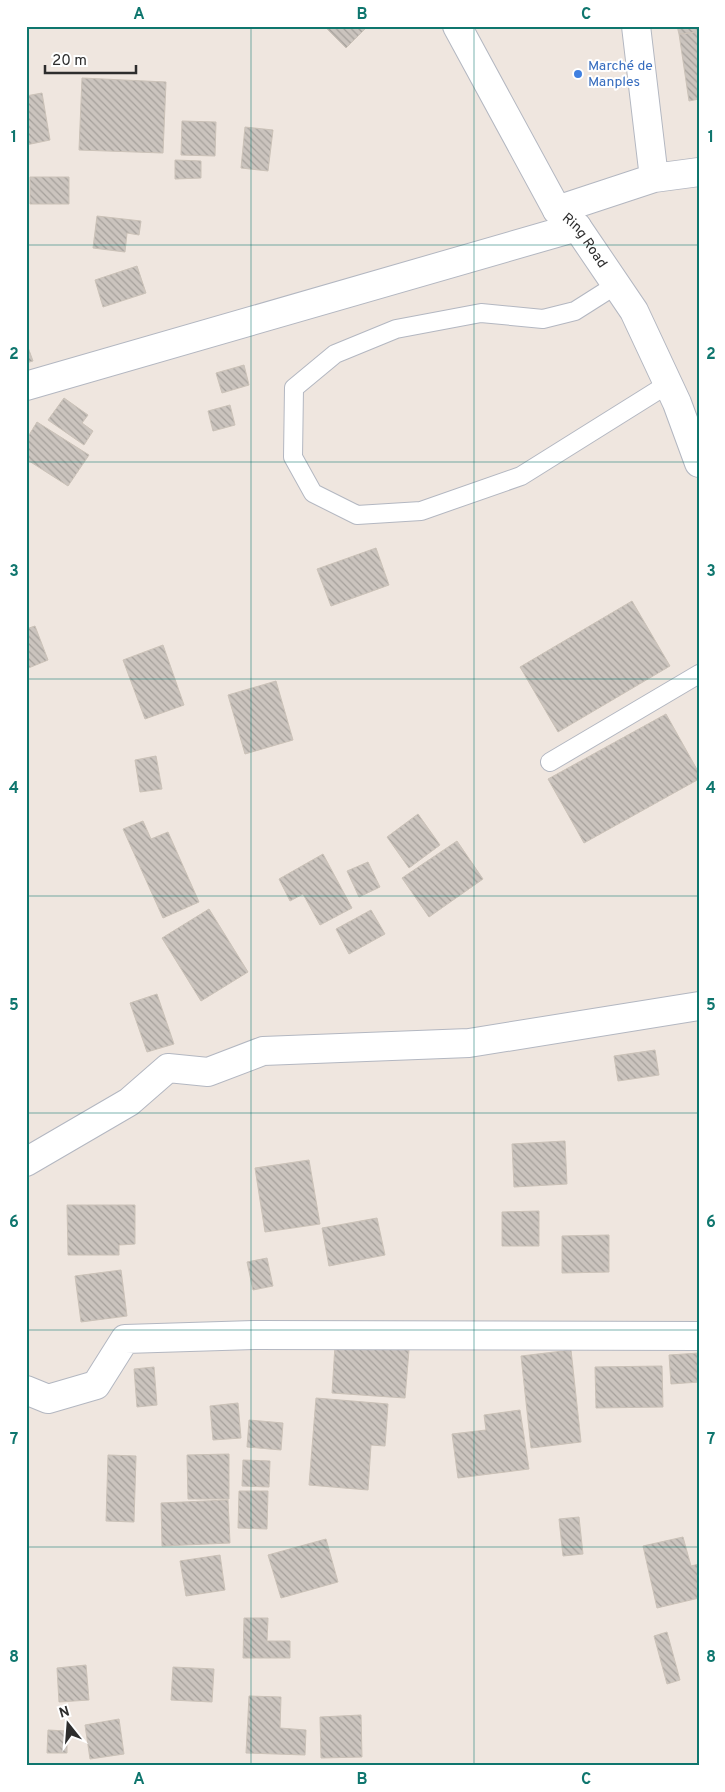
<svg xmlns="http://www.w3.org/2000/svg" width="725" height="1792" font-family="Overpass,sans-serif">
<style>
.building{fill:url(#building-back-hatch);stroke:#cbc2b8}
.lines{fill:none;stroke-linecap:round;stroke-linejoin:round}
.lane-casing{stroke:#b3b7c1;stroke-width:20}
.street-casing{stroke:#b3b7c1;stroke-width:30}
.secondary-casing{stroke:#b3b7c1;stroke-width:30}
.lane{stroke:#fff;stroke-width:18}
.street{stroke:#fff;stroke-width:28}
.secondary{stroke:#fff;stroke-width:28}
.grid{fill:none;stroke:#0f766e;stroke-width:1;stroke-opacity:0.55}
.shop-dot{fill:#3f7fe0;stroke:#fff;stroke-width:2}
.labels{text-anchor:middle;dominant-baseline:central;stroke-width:4;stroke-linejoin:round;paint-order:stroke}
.shop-label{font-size:14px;fill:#366cbe;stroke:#fff;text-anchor:start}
.street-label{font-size:14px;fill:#2d2d2d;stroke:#fff}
.neatline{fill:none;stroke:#0f766e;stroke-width:2}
.grid-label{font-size:16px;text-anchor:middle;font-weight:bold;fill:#0f766e}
</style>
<defs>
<pattern id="building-back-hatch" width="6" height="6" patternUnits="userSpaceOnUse" patternTransform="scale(1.25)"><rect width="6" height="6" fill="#cbc4be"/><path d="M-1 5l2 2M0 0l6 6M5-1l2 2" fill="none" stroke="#a5a09b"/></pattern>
</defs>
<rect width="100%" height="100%" fill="#efe6df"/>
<!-- building -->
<path class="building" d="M 324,26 L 368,26 L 346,48 Z
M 677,26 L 699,26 L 699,32 L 679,34 Z
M 699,32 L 699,99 L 689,101 L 679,34 Z
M 82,78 L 166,82 L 163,153 L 79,150 Z
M 42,93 L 50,140 L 26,145 L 26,96 Z
M 182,121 L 216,122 L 215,156 L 181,155 Z
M 245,127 L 273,130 L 268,171 L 241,168 Z
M 175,160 L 201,161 L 201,178 L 175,179 Z
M 30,177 L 69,177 L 69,204 L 30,204 Z
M 97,216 L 141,221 L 139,235 L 127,233 L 125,252 L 93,248 Z
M 137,266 L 146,293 L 103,307 L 95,280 Z
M 26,342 L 33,361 L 26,363 Z
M 244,365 L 249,385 L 222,393 L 216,373 Z
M 64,398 L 88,415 L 82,423 L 93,431 L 84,445 L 48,420 Z
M 230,405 L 235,425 L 213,431 L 208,411 Z
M 37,422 L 89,455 L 68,486 L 26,459 L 26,440 Z
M 376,548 L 389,585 L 331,606 L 317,569 Z
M 632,601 L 670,666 L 558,732 L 520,667 Z
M 35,626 L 48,660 L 26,669 L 26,629 Z
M 163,645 L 184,705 L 145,719 L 123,660 Z
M 276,681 L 293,740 L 245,754 L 228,695 Z
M 666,714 L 699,773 L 699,779 L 584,843 L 548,779 Z
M 156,756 L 162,789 L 140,792 L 135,760 Z
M 418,814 L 440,845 L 409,868 L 387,837 Z
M 143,821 L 151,839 L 168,832 L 199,902 L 163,918 L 123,829 Z
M 457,841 L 483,879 L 429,917 L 402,878 Z
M 323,854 L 352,908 L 320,925 L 303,894 L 290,901 L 279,879 Z
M 368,862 L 380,887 L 359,897 L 347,871 Z
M 209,909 L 248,972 L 201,1001 L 162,938 Z
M 371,910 L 385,934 L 349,954 L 336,929 Z
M 157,994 L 174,1044 L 147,1052 L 130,1003 Z
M 655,1050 L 659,1075 L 618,1081 L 614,1056 Z
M 565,1141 L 567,1184 L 514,1187 L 512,1144 Z
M 309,1160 L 320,1224 L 265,1232 L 255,1168 Z
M 67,1205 L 135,1205 L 135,1244 L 119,1245 L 119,1255 L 68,1255 Z
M 539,1211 L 539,1246 L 502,1246 L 502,1212 Z
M 377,1218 L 385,1255 L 329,1266 L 322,1228 Z
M 609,1235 L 609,1272 L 562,1273 L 562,1236 Z
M 267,1258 L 273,1286 L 253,1290 L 247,1262 Z
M 121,1270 L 127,1316 L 81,1322 L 75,1276 Z
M 335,1345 L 409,1350 L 405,1398 L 332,1393 Z
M 571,1350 L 581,1442 L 531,1448 L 521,1356 Z
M 699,1353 L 699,1382 L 671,1384 L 669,1355 Z
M 662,1366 L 663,1407 L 596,1408 L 595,1367 Z
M 154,1367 L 157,1405 L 137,1407 L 134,1369 Z
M 316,1398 L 388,1404 L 385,1446 L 371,1445 L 368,1490 L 309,1485 Z
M 238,1403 L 241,1438 L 213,1440 L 210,1406 Z
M 520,1410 L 529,1469 L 458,1478 L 452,1434 L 486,1430 L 484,1415 Z
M 249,1420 L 283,1423 L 281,1450 L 247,1447 Z
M 229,1454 L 229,1499 L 188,1499 L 187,1455 Z
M 108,1455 L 136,1456 L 134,1522 L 106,1521 Z
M 243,1460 L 270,1461 L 269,1487 L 242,1486 Z
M 239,1491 L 268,1491 L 267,1529 L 238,1528 Z
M 228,1500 L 230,1543 L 162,1546 L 161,1503 Z
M 579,1517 L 583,1554 L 563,1556 L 559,1519 Z
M 683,1537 L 691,1566 L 699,1564 L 699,1598 L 657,1608 L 643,1546 Z
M 326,1539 L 338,1582 L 281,1598 L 268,1555 Z
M 220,1555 L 225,1590 L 186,1596 L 180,1561 Z
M 244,1618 L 268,1618 L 267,1641 L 290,1641 L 290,1658 L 243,1658 Z
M 667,1632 L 680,1680 L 667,1684 L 654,1636 Z
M 86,1665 L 89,1700 L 59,1702 L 57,1668 Z
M 173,1667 L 214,1669 L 212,1702 L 171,1700 Z
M 249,1696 L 281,1697 L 280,1728 L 306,1730 L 305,1755 L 246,1753 Z
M 361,1715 L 362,1757 L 321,1758 L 320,1717 Z
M 119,1719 L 124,1754 L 90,1759 L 85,1725 Z
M 48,1730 L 67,1731 L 67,1753 L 47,1753 Z"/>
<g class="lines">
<defs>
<path id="lane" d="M 616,285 L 575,311 L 543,319 L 481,313 L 396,329 L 335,354 L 294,388 L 293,457 L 313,493 L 357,515 L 421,511 L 521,476 L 668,384
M 550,762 L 699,674"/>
<path id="street" d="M 636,26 L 654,178
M 557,210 L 654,178 L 699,172
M 26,386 L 577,227
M 26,1162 L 129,1102 L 168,1068 L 208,1072 L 263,1051 L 469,1043 L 699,1006
M 26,1390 L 48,1399 L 96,1385 L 125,1339 L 254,1335 L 699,1336"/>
<g id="secondary">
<path id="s1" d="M 457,26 L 557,210 L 577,227 L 634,311 L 677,403 L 699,463"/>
</g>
</defs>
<!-- lane casing -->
<use href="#lane" class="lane-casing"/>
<!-- street casing -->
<use href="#street" class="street-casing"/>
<!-- secondary casing -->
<use href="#secondary" class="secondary-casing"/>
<!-- lane -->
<use href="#lane" class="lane"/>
<!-- street -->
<use href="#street" class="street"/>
<!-- secondary -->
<use href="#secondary" class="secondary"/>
</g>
<!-- grid -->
<path class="grid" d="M 251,26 L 251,1766M 474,26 L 474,1766M 26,245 L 699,245M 26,462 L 699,462M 26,679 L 699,679M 26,896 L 699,896M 26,1113 L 699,1113M 26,1330 L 699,1330M 26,1547 L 699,1547"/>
<!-- markers -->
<circle class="shop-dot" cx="578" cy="74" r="5"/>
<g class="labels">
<!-- shop labels -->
<g class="shop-label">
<text x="588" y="66">Marché de<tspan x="588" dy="16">Manples</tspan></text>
</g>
<!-- street labels -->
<g class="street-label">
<text stroke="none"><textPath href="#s1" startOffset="251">Ring Road</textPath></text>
</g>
</g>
<!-- border -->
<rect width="725" height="1792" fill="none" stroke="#ffffff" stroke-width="55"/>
<!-- north arrow -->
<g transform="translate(68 1724) rotate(343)" stroke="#ffffff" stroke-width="4" paint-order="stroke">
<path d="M0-4L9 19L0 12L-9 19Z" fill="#2d2d2d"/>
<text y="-8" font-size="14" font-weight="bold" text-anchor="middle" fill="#2d2d2d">N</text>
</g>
<!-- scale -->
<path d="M45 65v8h91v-8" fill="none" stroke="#2d2d2d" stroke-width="2.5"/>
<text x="52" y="65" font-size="15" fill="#2d2d2d" stroke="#ffffff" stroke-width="4" paint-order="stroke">20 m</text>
<rect x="28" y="28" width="670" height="1736" class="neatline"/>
<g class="grid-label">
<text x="139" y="19">A</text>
<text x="362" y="19">B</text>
<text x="586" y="19">C</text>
<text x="14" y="142">1</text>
<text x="711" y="142">1</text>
<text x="14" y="359">2</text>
<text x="711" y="359">2</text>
<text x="14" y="576">3</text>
<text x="711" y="576">3</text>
<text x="14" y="793">4</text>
<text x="711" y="793">4</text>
<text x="14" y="1010">5</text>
<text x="711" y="1010">5</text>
<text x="14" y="1227">6</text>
<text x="711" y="1227">6</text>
<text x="14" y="1444">7</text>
<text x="711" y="1444">7</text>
<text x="14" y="1662">8</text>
<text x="711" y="1662">8</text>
<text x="139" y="1784">A</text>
<text x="362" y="1784">B</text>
<text x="586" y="1784">C</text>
</g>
</svg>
